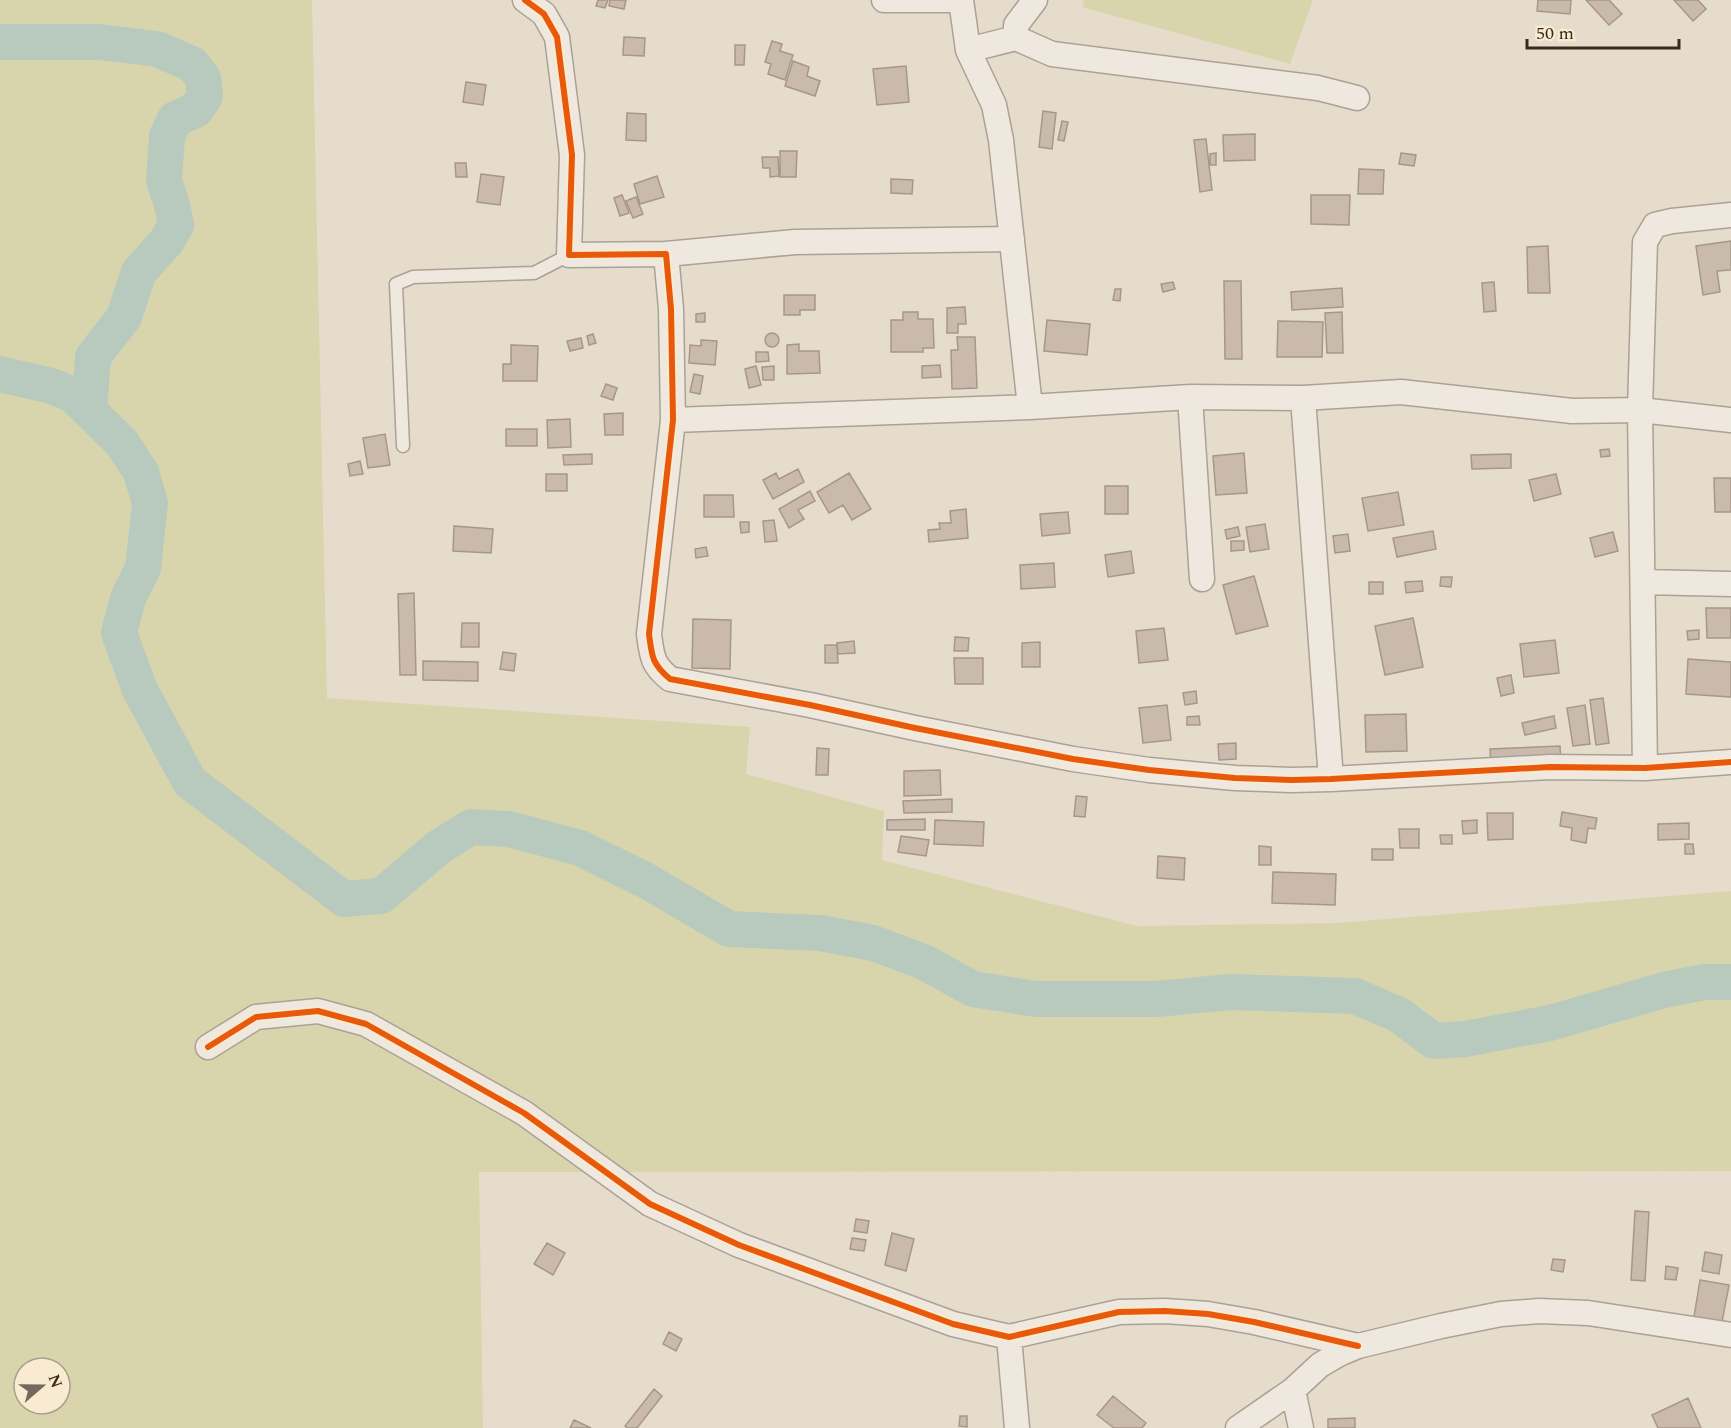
<svg xmlns="http://www.w3.org/2000/svg" width="1731" height="1428" font-family="Spectral,serif">
<style>
.green{fill:#d8d5ad;fill-rule:evenodd}
.lines{fill:none;stroke-linecap:round;stroke-linejoin:round}
.river{stroke:#b8cabe;stroke-width:36}
.building{fill:#cabaad;stroke:#a6978b;stroke-width:1.5}
.service-casing{stroke:#aba195;stroke-width:15}
.minor-casing{stroke:#aba195;stroke-width:27}
.service{stroke:#eee8de;stroke-width:12}
.minor{stroke:#eee8de;stroke-width:24}
.cycleway-casing{stroke:#f8ebd1;stroke-width:10}
.cycleway{stroke:#e8590c;stroke-width:6}
</style>
<rect width="100%" height="100%" fill="#e6dccc"/>
<!-- green -->
<path class="green" d="M 0,0 L 312,0 L 327,698 L 750,727 L 746,774 L 884,811 L 882,860 L 1137,926 L 1337,923 L 1731,891 L 1731,1171 L 479,1172 L 483,1428 L 0,1428 ZM 24,1368 L 60,1368 L 60,1404 L 24,1404 Z
M 1084,0 L 1313,0 L 1290,64 L 1082,7 Z"/>
<g class="lines">
<!-- river -->
<path class="river" d="M 0,42 L 99,42 L 157,49 L 192,64 L 203,78 L 205,96 L 196,110 L 175,119 L 167,136 L 164,181 L 172,205 L 176,225 L 166,242 L 139,272 L 124,317 L 93,357 L 89,410
M 0,374 L 52,386 L 73,395 L 122,443 L 141,472 L 150,503 L 143,568 L 128,598 L 119,633 L 140,690 L 190,782 L 344,899 L 381,896 L 439,847 L 471,827 L 508,829 L 580,848 L 645,880 L 729,929 L 820,933 L 873,943 L 924,962 L 973,989 L 1035,999 L 1157,999 L 1230,992 L 1355,996 L 1399,1015 L 1434,1041 L 1465,1039 L 1550,1023 L 1664,990 L 1704,982 L 1731,982"/>
</g>
<!-- building -->
<path class="building" d="M 598,0 L 608,0 L 605,8 L 596,6 Z
M 610,0 L 626,0 L 624,9 L 609,6 Z
M 1538,0 L 1571,0 L 1570,14 L 1537,11 Z
M 1586,0 L 1609,0 L 1622,14 L 1609,25 Z
M 1674,0 L 1698,0 L 1706,9 L 1693,21 Z
M 624,37 L 645,38 L 644,56 L 623,55 Z
M 772,41 L 782,44 L 780,51 L 793,55 L 785,80 L 768,74 L 771,64 L 765,62 Z
M 735,45 L 745,45 L 744,65 L 735,65 Z
M 793,61 L 809,67 L 807,76 L 820,81 L 815,96 L 785,86 Z
M 906,66 L 909,102 L 877,105 L 873,69 Z
M 466,82 L 486,85 L 483,105 L 463,102 Z
M 1043,111 L 1056,113 L 1052,149 L 1039,147 Z
M 627,113 L 646,114 L 646,141 L 626,140 Z
M 1062,121 L 1068,122 L 1064,141 L 1058,140 Z
M 1255,134 L 1255,160 L 1224,161 L 1223,135 Z
M 1206,139 L 1212,190 L 1200,192 L 1194,140 Z
M 780,151 L 797,151 L 796,177 L 780,177 Z
M 1216,153 L 1216,165 L 1210,165 L 1210,154 Z
M 1401,153 L 1416,155 L 1414,166 L 1399,164 Z
M 762,157 L 778,157 L 779,176 L 770,177 L 770,168 L 763,168 Z
M 455,163 L 466,163 L 467,177 L 456,177 Z
M 1359,169 L 1384,170 L 1383,194 L 1358,194 Z
M 481,174 L 504,177 L 500,205 L 477,202 Z
M 657,176 L 664,197 L 640,204 L 634,184 Z
M 891,179 L 913,180 L 912,194 L 891,193 Z
M 622,195 L 629,213 L 620,216 L 614,198 Z
M 1311,195 L 1350,195 L 1349,225 L 1311,224 Z
M 636,197 L 643,214 L 633,218 L 626,201 Z
M 1731,241 L 1731,270 L 1717,271 L 1720,292 L 1703,295 L 1696,246 Z
M 1548,246 L 1550,293 L 1528,293 L 1527,247 Z
M 1224,281 L 1241,281 L 1242,359 L 1225,359 Z
M 1173,282 L 1175,289 L 1163,292 L 1161,284 Z
M 1494,282 L 1496,311 L 1484,312 L 1482,283 Z
M 1342,288 L 1343,307 L 1292,310 L 1291,292 Z
M 1115,289 L 1121,289 L 1120,301 L 1113,300 Z
M 784,295 L 815,295 L 815,310 L 800,310 L 800,315 L 784,315 Z
M 965,307 L 966,324 L 958,324 L 958,333 L 947,333 L 947,308 Z
M 903,312 L 918,312 L 918,319 L 933,319 L 934,348 L 923,348 L 923,352 L 891,352 L 891,320 L 903,320 Z
M 1342,312 L 1343,353 L 1327,353 L 1325,313 Z
M 705,313 L 705,322 L 696,322 L 696,314 Z
M 1047,320 L 1090,324 L 1087,355 L 1044,351 Z
M 1278,321 L 1323,322 L 1322,357 L 1277,357 Z
M765 340a7 7 0 1 1 14 0a7 7 0 1 1-14 0Z
M 593,334 L 596,343 L 589,345 L 587,336 Z
M 957,337 L 975,337 L 977,388 L 952,389 L 951,350 L 958,350 Z
M 581,338 L 583,348 L 570,351 L 567,341 Z
M 701,340 L 717,341 L 715,365 L 689,363 L 690,345 L 701,346 Z
M 799,344 L 799,351 L 819,351 L 820,373 L 787,374 L 787,345 Z
M 511,345 L 538,346 L 537,381 L 503,381 L 503,364 L 511,364 Z
M 756,352 L 768,352 L 769,361 L 756,362 Z
M 940,365 L 941,377 L 922,378 L 922,366 Z
M 756,366 L 761,385 L 749,388 L 745,369 Z
M 774,366 L 774,380 L 763,380 L 762,367 Z
M 694,374 L 703,376 L 700,394 L 690,392 Z
M 606,384 L 617,388 L 613,400 L 601,396 Z
M 623,413 L 623,435 L 605,435 L 604,414 Z
M 570,419 L 571,447 L 548,448 L 547,420 Z
M 506,429 L 537,429 L 537,446 L 506,446 Z
M 385,434 L 390,465 L 368,468 L 363,438 Z
M 1609,449 L 1610,456 L 1601,457 L 1600,450 Z
M 1244,453 L 1247,493 L 1216,495 L 1213,456 Z
M 592,454 L 592,464 L 564,465 L 563,455 Z
M 1511,454 L 1511,468 L 1472,469 L 1471,455 Z
M 360,461 L 363,474 L 350,476 L 348,464 Z
M 798,469 L 804,482 L 773,499 L 763,480 L 776,473 L 779,479 Z
M 849,473 L 871,509 L 852,520 L 843,505 L 829,513 L 817,492 Z
M 546,474 L 567,474 L 567,491 L 546,491 Z
M 1556,474 L 1561,494 L 1534,501 L 1529,480 Z
M 1714,478 L 1731,478 L 1731,512 L 1715,512 Z
M 1105,486 L 1128,486 L 1128,514 L 1105,514 Z
M 810,491 L 815,501 L 798,510 L 804,519 L 789,528 L 779,509 Z
M 1398,492 L 1404,525 L 1368,531 L 1362,498 Z
M 704,495 L 733,495 L 734,517 L 704,517 Z
M 966,509 L 968,538 L 929,542 L 928,530 L 940,529 L 939,523 L 951,523 L 950,511 Z
M 1068,512 L 1070,533 L 1042,536 L 1040,514 Z
M 774,520 L 777,541 L 765,542 L 763,521 Z
M 740,522 L 749,522 L 749,532 L 741,533 Z
M 1265,524 L 1269,549 L 1250,552 L 1246,527 Z
M 454,526 L 493,529 L 491,553 L 453,551 Z
M 1238,527 L 1240,536 L 1227,539 L 1225,530 Z
M 1433,531 L 1436,549 L 1397,557 L 1393,538 Z
M 1613,532 L 1618,551 L 1595,557 L 1590,538 Z
M 1348,534 L 1350,551 L 1335,553 L 1333,536 Z
M 1231,541 L 1244,541 L 1244,550 L 1231,551 Z
M 706,547 L 708,556 L 696,558 L 695,549 Z
M 1131,551 L 1134,573 L 1108,577 L 1105,555 Z
M 1054,563 L 1055,587 L 1021,589 L 1020,565 Z
M 1254,576 L 1268,626 L 1236,634 L 1223,585 Z
M 1441,577 L 1452,577 L 1451,587 L 1440,586 Z
M 1422,581 L 1423,591 L 1406,593 L 1405,582 Z
M 1369,582 L 1383,582 L 1383,594 L 1369,594 Z
M 414,593 L 416,675 L 400,675 L 398,594 Z
M 1706,608 L 1731,608 L 1731,638 L 1707,638 Z
M 1413,618 L 1423,667 L 1385,675 L 1375,626 Z
M 693,619 L 731,620 L 730,669 L 692,668 Z
M 462,623 L 479,623 L 479,647 L 461,647 Z
M 1164,628 L 1168,660 L 1139,663 L 1136,631 Z
M 1699,630 L 1699,639 L 1688,640 L 1687,631 Z
M 955,637 L 969,638 L 968,651 L 954,651 Z
M 1555,640 L 1559,673 L 1524,677 L 1520,644 Z
M 854,641 L 855,653 L 838,654 L 837,643 Z
M 1040,642 L 1040,667 L 1022,667 L 1022,643 Z
M 825,645 L 837,645 L 838,663 L 825,663 Z
M 503,652 L 516,654 L 514,671 L 500,669 Z
M 954,658 L 983,658 L 983,684 L 955,684 Z
M 1688,659 L 1731,662 L 1731,697 L 1686,694 Z
M 423,661 L 478,662 L 478,681 L 423,680 Z
M 1511,675 L 1514,693 L 1501,696 L 1497,678 Z
M 1196,691 L 1197,703 L 1185,705 L 1183,693 Z
M 1603,698 L 1609,743 L 1596,745 L 1590,700 Z
M 1167,705 L 1171,740 L 1143,743 L 1139,708 Z
M 1585,705 L 1590,744 L 1573,746 L 1567,708 Z
M 1406,714 L 1407,751 L 1366,752 L 1365,715 Z
M 1199,716 L 1200,725 L 1187,725 L 1187,717 Z
M 1554,716 L 1556,728 L 1525,735 L 1522,723 Z
M 1236,743 L 1236,759 L 1219,760 L 1218,744 Z
M 1560,746 L 1561,762 L 1491,766 L 1490,749 Z
M 817,748 L 829,749 L 828,775 L 816,775 Z
M 940,770 L 941,795 L 904,796 L 904,771 Z
M 1076,796 L 1087,797 L 1085,817 L 1074,816 Z
M 952,799 L 952,812 L 904,813 L 903,801 Z
M 1562,812 L 1597,818 L 1595,829 L 1588,828 L 1586,843 L 1571,840 L 1572,828 L 1560,826 Z
M 1487,813 L 1513,813 L 1513,839 L 1488,840 Z
M 925,819 L 925,830 L 887,830 L 887,820 Z
M 935,820 L 984,822 L 983,846 L 934,844 Z
M 1477,820 L 1477,833 L 1463,834 L 1462,821 Z
M 1689,823 L 1689,839 L 1658,840 L 1658,824 Z
M 1399,829 L 1419,829 L 1419,848 L 1400,848 Z
M 1440,835 L 1452,835 L 1452,844 L 1441,844 Z
M 901,836 L 929,840 L 926,856 L 898,852 Z
M 1685,844 L 1693,844 L 1694,854 L 1685,854 Z
M 1259,846 L 1271,847 L 1271,865 L 1259,865 Z
M 1372,849 L 1393,849 L 1393,860 L 1372,860 Z
M 1158,856 L 1185,858 L 1184,880 L 1157,878 Z
M 1273,872 L 1336,874 L 1335,905 L 1272,903 Z
M 1635,1211 L 1649,1212 L 1645,1281 L 1631,1280 Z
M 856,1219 L 869,1221 L 867,1233 L 854,1231 Z
M 892,1233 L 914,1239 L 906,1271 L 885,1265 Z
M 852,1238 L 866,1240 L 864,1251 L 850,1249 Z
M 547,1243 L 565,1253 L 553,1275 L 534,1264 Z
M 1705,1252 L 1722,1255 L 1719,1274 L 1702,1271 Z
M 1553,1259 L 1565,1260 L 1563,1272 L 1551,1270 Z
M 1666,1266 L 1678,1268 L 1676,1280 L 1665,1279 Z
M 1700,1280 L 1729,1285 L 1722,1322 L 1694,1317 Z
M 669,1332 L 682,1339 L 676,1351 L 663,1344 Z
M 654,1389 L 662,1396 L 637,1428 L 628,1428 L 625,1426 Z
M 1113,1396 L 1146,1423 L 1142,1428 L 1114,1428 L 1097,1415 Z
M 1688,1398 L 1701,1428 L 1658,1428 L 1652,1415 Z
M 960,1416 L 967,1416 L 967,1427 L 959,1426 Z
M 1355,1418 L 1355,1428 L 1328,1428 L 1328,1419 Z
M 574,1420 L 591,1428 L 570,1428 Z"/>
<g class="lines">
<defs>
<path id="service" d="M 403,446 L 396,284 L 413,277 L 534,273 L 569,255"/>
<path id="minor" d="M 525,0 L 544,14 L 557,37 L 572,155 L 569,255 L 666,254 L 671,309 L 673,420 L 649,634 C 652,657 652,664 670,679 L 810,705 L 915,728 L 1073,759 L 1149,770 L 1235,778 L 1292,780 L 1331,779 L 1550,767 L 1645,768 L 1731,762
M 884,0 L 957,0
M 961,0 L 968,50 L 994,105 L 1001,140 L 1030,407
M 1016,38 L 1052,54 L 1318,88 L 1357,98
M 968,50 L 1016,38 L 1016,25 L 1035,0
M 666,254 L 795,242 L 1012,239
M 1190,397 L 1202,579
M 1303,398 L 1331,779
M 673,420 L 1030,407 L 1190,397 L 1303,398 L 1401,392 L 1572,411 L 1640,410 L 1731,420
M 1643,582 L 1731,584
M 1645,768 L 1640,410 L 1645,242 L 1655,225 L 1672,221 L 1731,215
M 208,1047 L 256,1017 L 318,1011 L 366,1024 L 524,1113 L 650,1204 L 739,1245 L 953,1324 L 1009,1337 L 1119,1312 L 1165,1311 L 1208,1314 L 1254,1322 L 1358,1346
M 1009,1337 L 1017,1428
M 1293,1390 L 1301,1428
M 1238,1428 L 1293,1390 L 1320,1365 L 1339,1354 L 1358,1346 L 1441,1326 L 1501,1314 L 1539,1311 L 1588,1313 L 1731,1335"/>
</defs>
<!-- service casing -->
<use href="#service" class="service-casing"/>
<!-- minor casing -->
<use href="#minor" class="minor-casing"/>
<!-- service -->
<use href="#service" class="service"/>
<!-- minor -->
<use href="#minor" class="minor"/>
<defs>
<path id="cycleway" d="M 525,0 L 544,14 L 557,37 L 572,155 L 569,255 L 666,254 L 671,309 L 673,420 L 649,634 C 652,657 652,664 670,679 L 810,705 L 915,728 L 1073,759 L 1149,770 L 1235,778 L 1292,780 L 1331,779 L 1550,767 L 1645,768 L 1731,762
M 208,1047 L 256,1017 L 318,1011 L 366,1024 L 524,1113 L 650,1204 L 739,1245 L 953,1324 L 1009,1337 L 1119,1312 L 1165,1311 L 1208,1314 L 1254,1322 L 1358,1346"/>
</defs>
<!-- cycleway casing -->
<use href="#cycleway" class="cycleway-casing"/>
<!-- cycleway -->
<use href="#cycleway" class="cycleway"/>
</g>
<!-- north arrow -->
<g transform="translate(42 1386) rotate(70)"><circle r="28" fill="#f8ebd1" stroke="#ac9d89" stroke-width="1.5"/>
<path d="M0-4.5L10 22L0 15L-10 22Z" fill="#76685a"/>
<text y="-9" font-size="16" font-weight="bold" text-anchor="middle" fill="#3a291c">N</text>
</g>
<!-- scale -->
<path d="M1527 39v9h152v-9" fill="none" stroke="#3a291c" stroke-width="3"/>
<text x="1536" y="39" font-size="18" fill="#3a291c" stroke="#f8ebd1" stroke-width="4.5" paint-order="stroke">50 m</text>
</svg>
